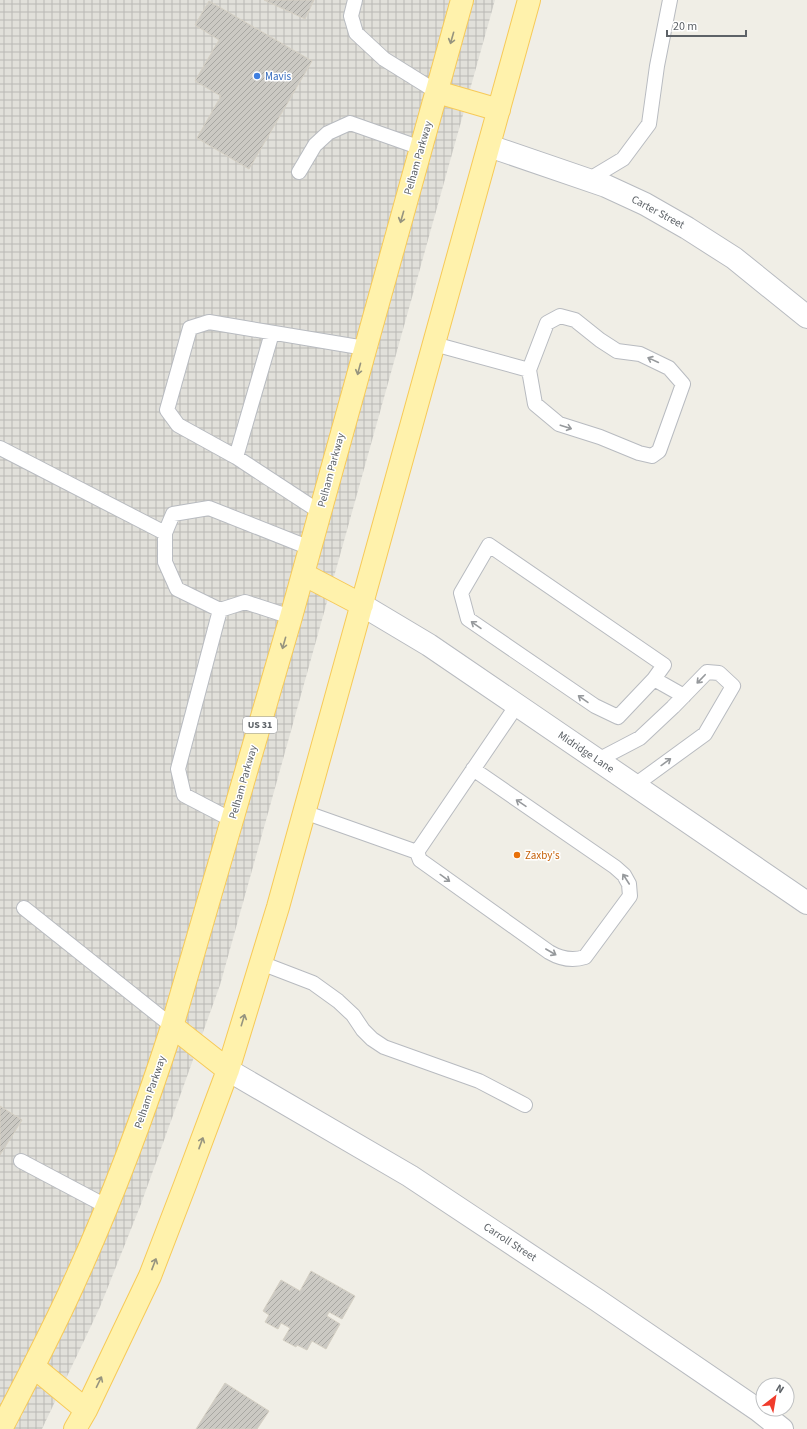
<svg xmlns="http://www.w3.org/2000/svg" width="807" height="1429" font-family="'Source Sans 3',sans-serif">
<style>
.industrial{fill:url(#industrial-grid)}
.building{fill:url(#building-hatch);stroke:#d5d0c4}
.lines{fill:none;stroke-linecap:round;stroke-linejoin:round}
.service-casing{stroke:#b8bbc0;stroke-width:16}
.minor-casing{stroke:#b8bbc0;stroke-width:24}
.primary-casing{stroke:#f7ca58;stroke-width:24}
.service{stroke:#fff;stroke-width:14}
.minor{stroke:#fff;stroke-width:22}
.primary{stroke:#fff2ac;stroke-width:22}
.oneway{stroke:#96947f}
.oneway2{stroke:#96999c}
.shop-dot{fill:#3f7fe0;stroke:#fff;stroke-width:1.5}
.food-dot{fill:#e8710a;stroke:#fff;stroke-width:1.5}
.labels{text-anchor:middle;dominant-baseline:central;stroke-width:3;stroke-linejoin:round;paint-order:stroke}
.shield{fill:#fff;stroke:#8e9195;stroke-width:1}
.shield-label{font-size:10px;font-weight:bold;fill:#5d6267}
.shop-label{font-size:11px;fill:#366cbe;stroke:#fff;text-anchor:start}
.street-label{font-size:11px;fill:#5d6267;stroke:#fff}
.food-label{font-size:11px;fill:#c56008;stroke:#fff;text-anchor:start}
</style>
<defs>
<pattern id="industrial-grid" width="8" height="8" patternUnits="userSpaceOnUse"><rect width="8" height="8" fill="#e1e0da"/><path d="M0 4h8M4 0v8" fill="none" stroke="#bab9b5"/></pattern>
<pattern id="building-hatch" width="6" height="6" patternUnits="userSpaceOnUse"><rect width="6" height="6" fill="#cbc9c3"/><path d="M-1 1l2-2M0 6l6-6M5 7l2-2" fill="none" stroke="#a8a7a2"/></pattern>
</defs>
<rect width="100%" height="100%" fill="#f0eee6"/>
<!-- industrial -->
<path class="industrial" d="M 0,0 L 495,0 L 220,985 L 141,1204 L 100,1307 L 42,1429 L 0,1429 Z"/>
<!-- building -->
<path class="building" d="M 264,0 L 314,0 L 305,19 Z
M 209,1 L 312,61 L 249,169 L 197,138 L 221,96 L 195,81 L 219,40 L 195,25 Z
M 0,1106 L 22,1120 L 0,1155 Z
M 311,1271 L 355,1296 L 342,1319 L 329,1312 L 327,1316 L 340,1324 L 326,1349 L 312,1341 L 307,1350 L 297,1345 L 296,1347 L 283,1340 L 290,1328 L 281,1323 L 278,1329 L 265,1322 L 269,1315 L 263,1311 L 281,1280 L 300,1291 Z
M 225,1383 L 269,1411 L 257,1429 L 196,1429 Z"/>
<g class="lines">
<defs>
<path id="service" d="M 355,0 L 351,16 L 356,33 L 384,59 L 437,92
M 299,172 L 315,145 L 328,133 L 350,123 L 421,148
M 588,180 L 623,159 L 649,124 L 657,66 L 670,0
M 434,344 L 529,370 L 535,404 L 559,424 L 600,437 L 639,453 L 652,456 L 659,451 L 683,384 L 669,368 L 640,354 L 617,351 L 600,340 L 575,320 L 560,316 L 547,323 L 529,370
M 0,448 L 165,533
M 236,457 L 272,333
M 320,512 L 236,457 L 178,425 L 167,410 L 190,328 L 209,322 L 365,348
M 220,610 L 177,589 L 165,562 L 165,533 L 173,514 L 209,508 L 310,548
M 654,679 L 664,665 L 489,545 L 461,593 L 468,619 L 595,706 L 618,717 L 654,679 L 684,696
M 598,760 L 640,738 L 673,707 L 707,672 L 719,673 L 733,686 L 705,734 L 635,785
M 304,812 L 417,852 L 420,860 L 549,952 C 561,959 573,961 585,957 L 630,896 L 629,884 L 624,875 L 615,867 L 473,769
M 232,820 L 184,795 L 178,769 L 216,625 L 220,610 L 245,602 L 291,617
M 417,852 L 517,705
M 24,908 L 172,1026
M 261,963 L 313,983 L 338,1001 L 353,1015 L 363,1030 L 372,1039 L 384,1047 L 479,1081 L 525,1105
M 21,1161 L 106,1206"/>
<path id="minor" d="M 489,146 L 606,186 L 645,204 L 687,228 L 734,258 L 807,317
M 362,605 L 429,645 L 807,903
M 228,1070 L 410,1176 L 597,1300 L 758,1410 L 782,1429"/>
<path id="primary" d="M 437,92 L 499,110
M 303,574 L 362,605
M 172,1026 L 228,1070
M 34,1367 L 86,1410
M 1,1429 C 26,1381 51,1334 73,1285 C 111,1202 143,1117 171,1030 L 291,617 L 462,0
M 75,1429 L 86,1410 L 150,1276 L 185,1185 L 228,1070 L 278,907 L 529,0"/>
</defs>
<!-- service casing -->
<use href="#service" class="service-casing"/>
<!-- minor casing -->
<use href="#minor" class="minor-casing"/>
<!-- primary casing -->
<use href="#primary" class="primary-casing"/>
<!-- service -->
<use href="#service" class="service"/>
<!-- minor -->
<use href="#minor" class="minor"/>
<!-- primary -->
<use href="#primary" class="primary"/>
</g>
<!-- one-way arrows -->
<defs><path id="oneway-shaft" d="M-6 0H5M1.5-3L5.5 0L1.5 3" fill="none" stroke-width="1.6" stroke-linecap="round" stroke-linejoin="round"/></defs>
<g class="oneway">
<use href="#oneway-shaft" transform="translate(452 38) rotate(106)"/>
<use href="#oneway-shaft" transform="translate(402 217) rotate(106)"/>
<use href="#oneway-shaft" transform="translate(359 369) rotate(105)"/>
<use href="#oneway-shaft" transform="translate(284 643) rotate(106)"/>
<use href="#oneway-shaft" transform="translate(243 1020) rotate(-73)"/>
<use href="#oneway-shaft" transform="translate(201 1143) rotate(-70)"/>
<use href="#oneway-shaft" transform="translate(154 1264) rotate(-69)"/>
<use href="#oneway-shaft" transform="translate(99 1382) rotate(-64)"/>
</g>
<g class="oneway2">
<use href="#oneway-shaft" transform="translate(653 360) rotate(-155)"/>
<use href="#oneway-shaft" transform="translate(566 427) rotate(18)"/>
<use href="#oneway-shaft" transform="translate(476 625) rotate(-145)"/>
<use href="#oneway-shaft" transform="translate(701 679) rotate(134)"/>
<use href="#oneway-shaft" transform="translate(583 699) rotate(-145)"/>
<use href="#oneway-shaft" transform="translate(666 762) rotate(-36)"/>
<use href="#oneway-shaft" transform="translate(521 803) rotate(-146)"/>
<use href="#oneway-shaft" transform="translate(445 878) rotate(36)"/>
<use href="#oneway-shaft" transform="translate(626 879) rotate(-123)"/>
<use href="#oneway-shaft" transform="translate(551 952) rotate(30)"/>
</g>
<!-- markers -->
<circle class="shop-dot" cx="257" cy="76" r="4"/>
<circle class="food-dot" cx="517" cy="855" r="4"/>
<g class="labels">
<!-- shield labels -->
<rect class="shield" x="243" y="717" width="34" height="16" rx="3"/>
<g class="shield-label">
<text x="260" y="725">US 31</text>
</g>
<!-- shop labels -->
<g class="shop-label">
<text x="265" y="76">Mavis</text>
</g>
<!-- street labels -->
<g class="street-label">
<text transform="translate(418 158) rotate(-74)">Pelham Parkway</text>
<text transform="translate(658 212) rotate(28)">Carter Street</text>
<text transform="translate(331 470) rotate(-75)">Pelham Parkway</text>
<text transform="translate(586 752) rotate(34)">Midridge Lane</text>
<text transform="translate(243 782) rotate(-74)">Pelham Parkway</text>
<text transform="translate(150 1092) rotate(-71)">Pelham Parkway</text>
<text transform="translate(510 1242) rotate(33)">Carroll Street</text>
</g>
<!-- food labels -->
<g class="food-label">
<text x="525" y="855">Zaxby's</text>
</g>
</g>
<!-- north arrow -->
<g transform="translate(775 1397) rotate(31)"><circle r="19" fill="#ffffff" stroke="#bec0c2"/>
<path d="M0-3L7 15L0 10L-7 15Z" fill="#f03c2c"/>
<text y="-6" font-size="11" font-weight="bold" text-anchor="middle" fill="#5d6267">N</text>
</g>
<!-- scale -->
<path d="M667 30v6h79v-6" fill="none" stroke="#5d6267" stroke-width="2"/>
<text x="673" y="30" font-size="12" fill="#5d6267" stroke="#ffffff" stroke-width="3" paint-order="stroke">20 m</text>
</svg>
